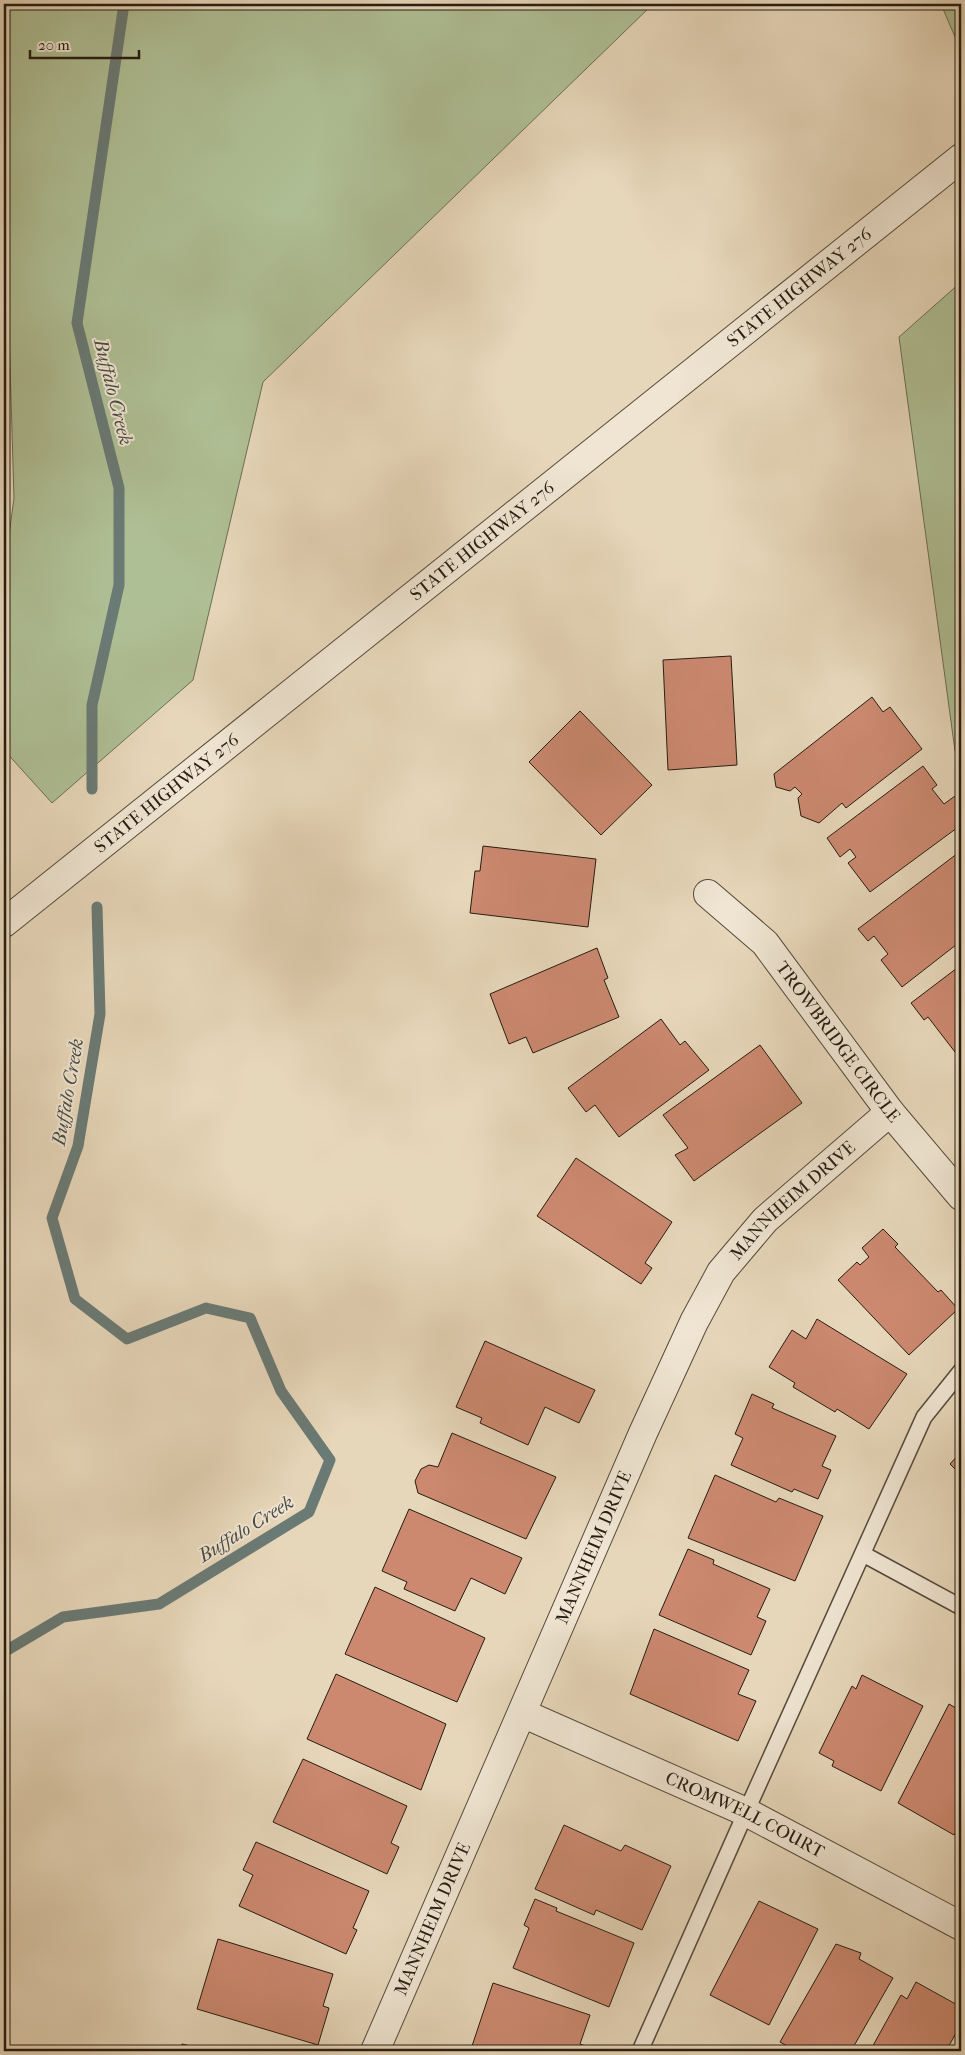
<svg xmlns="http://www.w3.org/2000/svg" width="965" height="2055" font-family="'IM FELL French Canon',serif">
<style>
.green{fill:#afbf95;stroke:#6a6e54}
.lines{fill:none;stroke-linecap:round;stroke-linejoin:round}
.stream{stroke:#6a7a75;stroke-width:11}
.building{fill:#cc8970;stroke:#261c12}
.service-casing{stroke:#564b3c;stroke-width:18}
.minor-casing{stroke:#564b3c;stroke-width:30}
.tertiary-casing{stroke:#564b3c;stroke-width:30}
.service{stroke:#efe5d2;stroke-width:15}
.minor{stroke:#efe5d2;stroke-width:28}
.tertiary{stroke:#efe5d2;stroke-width:28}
.labels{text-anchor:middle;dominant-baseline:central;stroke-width:4;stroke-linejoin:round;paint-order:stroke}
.street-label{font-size:18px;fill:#261c12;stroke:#efe5d2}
.water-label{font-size:19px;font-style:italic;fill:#484b44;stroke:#efe5d2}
</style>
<rect width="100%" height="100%" fill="#e7d7ba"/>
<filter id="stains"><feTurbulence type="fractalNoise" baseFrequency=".004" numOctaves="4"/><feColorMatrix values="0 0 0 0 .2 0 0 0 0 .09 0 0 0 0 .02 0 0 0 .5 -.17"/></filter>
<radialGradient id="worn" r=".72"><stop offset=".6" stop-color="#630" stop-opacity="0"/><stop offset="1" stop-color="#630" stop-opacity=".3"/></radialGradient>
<!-- green -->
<path class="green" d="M 4,4 L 653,4 L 263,382 L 193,680 L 52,803 L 4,750 L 4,573 L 14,498 L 4,164 Z
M 941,4 L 961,4 L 961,51 Z
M 961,282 L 961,762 L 955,751 L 899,337 Z"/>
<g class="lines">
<!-- stream -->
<path class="stream" d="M 92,789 L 92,705 L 119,585 L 119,488 L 77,323 L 124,4
M 4,1652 L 63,1617 L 159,1604 L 309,1512 L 330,1460 L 281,1391 L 250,1318 L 206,1308 L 127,1339 L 75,1299 L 52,1218 L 78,1146 L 100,1014 L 97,907"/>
</g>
<!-- building -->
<path class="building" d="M 731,656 L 737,765 L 668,770 L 663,660 Z
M 872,697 L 883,712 L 890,707 L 922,749 L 846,808 L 842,803 L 819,823 L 801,816 L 798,798 L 802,794 L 795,787 L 790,791 L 776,787 L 774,774 Z
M 580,711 L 652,785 L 601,835 L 529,762 Z
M 923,766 L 937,785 L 932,789 L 944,804 L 955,796 L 961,804 L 961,825 L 870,892 L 848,863 L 856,857 L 850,849 L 840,857 L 827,838 Z
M 483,846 L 596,859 L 588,927 L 470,913 L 475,871 L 480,871 Z
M 958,853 L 961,857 L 961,941 L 902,987 L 881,960 L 888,954 L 874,936 L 868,941 L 858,929 Z
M 597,948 L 608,978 L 604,980 L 619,1017 L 533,1053 L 526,1037 L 509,1044 L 490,994 Z
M 961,965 L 961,1047 L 955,1052 L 928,1017 L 924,1020 L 911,1003 Z
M 661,1019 L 680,1045 L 685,1041 L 709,1070 L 619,1137 L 595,1105 L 586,1112 L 568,1088 Z
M 760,1045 L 802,1103 L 694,1181 L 675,1155 L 688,1148 L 663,1115 Z
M 576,1158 L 672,1222 L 645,1263 L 652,1268 L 641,1284 L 537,1216 Z
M 883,1229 L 898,1244 L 895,1247 L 938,1292 L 941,1290 L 958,1309 L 909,1355 L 838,1280 L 857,1262 L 860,1265 L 869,1257 L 862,1248 Z
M 817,1319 L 907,1374 L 869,1429 L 837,1409 L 835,1412 L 793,1387 L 795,1383 L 769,1367 L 792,1330 L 806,1339 Z
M 485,1341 L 595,1390 L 579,1423 L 545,1407 L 528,1445 L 480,1423 L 482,1418 L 456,1407 Z
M 752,1394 L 774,1404 L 772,1408 L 836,1436 L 822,1466 L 831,1470 L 818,1499 L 794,1489 L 792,1492 L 731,1465 L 743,1438 L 735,1434 Z
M 452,1433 L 556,1477 L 526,1539 L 418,1493 L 415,1481 L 421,1469 L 429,1465 L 438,1467 Z
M 961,1452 L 961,1475 L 950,1464 Z
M 715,1475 L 776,1502 L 779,1498 L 823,1516 L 795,1581 L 688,1538 Z
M 409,1509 L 522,1558 L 505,1594 L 471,1578 L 455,1611 L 404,1589 L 407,1582 L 382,1571 Z
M 688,1549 L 714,1560 L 713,1564 L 770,1589 L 757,1617 L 766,1621 L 751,1655 L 659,1615 Z
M 375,1587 L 485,1638 L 457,1702 L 345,1654 Z
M 654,1629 L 749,1670 L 738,1694 L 756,1701 L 738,1741 L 630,1694 Z
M 336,1674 L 446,1724 L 421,1790 L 307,1739 Z
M 862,1675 L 923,1706 L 881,1791 L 832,1766 L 834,1761 L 819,1753 L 852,1686 L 856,1689 Z
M 949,1704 L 961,1711 L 961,1823 L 954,1835 L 898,1803 Z
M 303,1759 L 407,1806 L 391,1843 L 399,1847 L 387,1874 L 273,1822 Z
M 564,1825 L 621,1851 L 625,1845 L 671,1866 L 642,1930 L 596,1910 L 594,1915 L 535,1889 Z
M 256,1842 L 369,1891 L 353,1928 L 357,1930 L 346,1954 L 239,1906 L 253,1875 L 243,1870 Z
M 535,1899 L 557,1908 L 556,1911 L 634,1943 L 609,2007 L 513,1968 L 529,1928 L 524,1925 Z
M 759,1901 L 818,1929 L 769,2025 L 710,1995 Z
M 218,1939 L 333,1974 L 323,2006 L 329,2008 L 318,2045 L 197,2009 Z
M 836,1944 L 861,1953 L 859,1959 L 893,1978 L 851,2051 L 796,2051 L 780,2042 Z
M 916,1982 L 961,2007 L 961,2024 L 946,2051 L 870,2051 L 901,1995 L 907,1999 Z
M 493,1983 L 590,2015 L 580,2044 L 591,2048 L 590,2051 L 486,2051 L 472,2046 Z
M 182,2044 L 212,2051 L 180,2051 Z
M 253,2046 L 275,2051 L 252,2051 Z"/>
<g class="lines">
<defs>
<path id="service" d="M 863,1554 L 961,1607
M 640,2051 L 746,1812 L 924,1417 L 961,1371"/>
<g id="minor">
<path id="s1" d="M 708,894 L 765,943 L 890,1112 L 961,1196"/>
<path id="s2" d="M 522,1713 L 746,1812 L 961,1926"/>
<path id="s3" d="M 375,2051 L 643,1433 L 694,1322 L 721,1272 L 765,1220 L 890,1112"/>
</g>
<g id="tertiary">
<path id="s4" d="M 4,923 L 961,158"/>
</g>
</defs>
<!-- service casing -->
<use href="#service" class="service-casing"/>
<!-- minor casing -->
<use href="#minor" class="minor-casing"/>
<!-- tertiary casing -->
<use href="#tertiary" class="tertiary-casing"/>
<!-- service -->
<use href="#service" class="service"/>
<!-- minor -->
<use href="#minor" class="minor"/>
<!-- tertiary -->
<use href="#tertiary" class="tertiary"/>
</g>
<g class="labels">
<!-- street labels -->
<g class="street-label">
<text stroke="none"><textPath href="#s4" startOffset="1018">STATE HIGHWAY 276</textPath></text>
<text stroke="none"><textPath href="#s4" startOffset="612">STATE HIGHWAY 276</textPath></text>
<text stroke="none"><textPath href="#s4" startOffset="208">STATE HIGHWAY 276</textPath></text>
<text stroke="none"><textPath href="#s1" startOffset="198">TROWBRIDGE CIRCLE</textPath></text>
<text stroke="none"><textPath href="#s3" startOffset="954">MANNHEIM DRIVE</textPath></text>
<text stroke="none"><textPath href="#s3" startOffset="549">MANNHEIM DRIVE</textPath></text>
<text stroke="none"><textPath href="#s2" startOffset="245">CROMWELL COURT</textPath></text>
<text stroke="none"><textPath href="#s3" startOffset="144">MANNHEIM DRIVE</textPath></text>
</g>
<!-- water labels -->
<g class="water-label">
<text transform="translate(113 392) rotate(76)">Buffalo Creek</text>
<text transform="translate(68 1092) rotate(-80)">Buffalo Creek</text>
<text transform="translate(246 1529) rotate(-32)">Buffalo Creek</text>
</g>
</g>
<!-- margin -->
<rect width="965" height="2055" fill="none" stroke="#e7d7ba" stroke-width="20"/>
<rect x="5" y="5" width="955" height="2045" fill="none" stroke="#261c12" stroke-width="2.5"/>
<rect x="10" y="10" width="945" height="2035" fill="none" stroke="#261c12"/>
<!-- scale -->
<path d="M30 50v8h109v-8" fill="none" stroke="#261c12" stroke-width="2.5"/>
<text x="38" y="50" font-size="15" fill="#261c12" stroke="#efe5d2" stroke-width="4" paint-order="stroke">20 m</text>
<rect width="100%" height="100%" filter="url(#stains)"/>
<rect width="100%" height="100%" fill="url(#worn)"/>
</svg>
